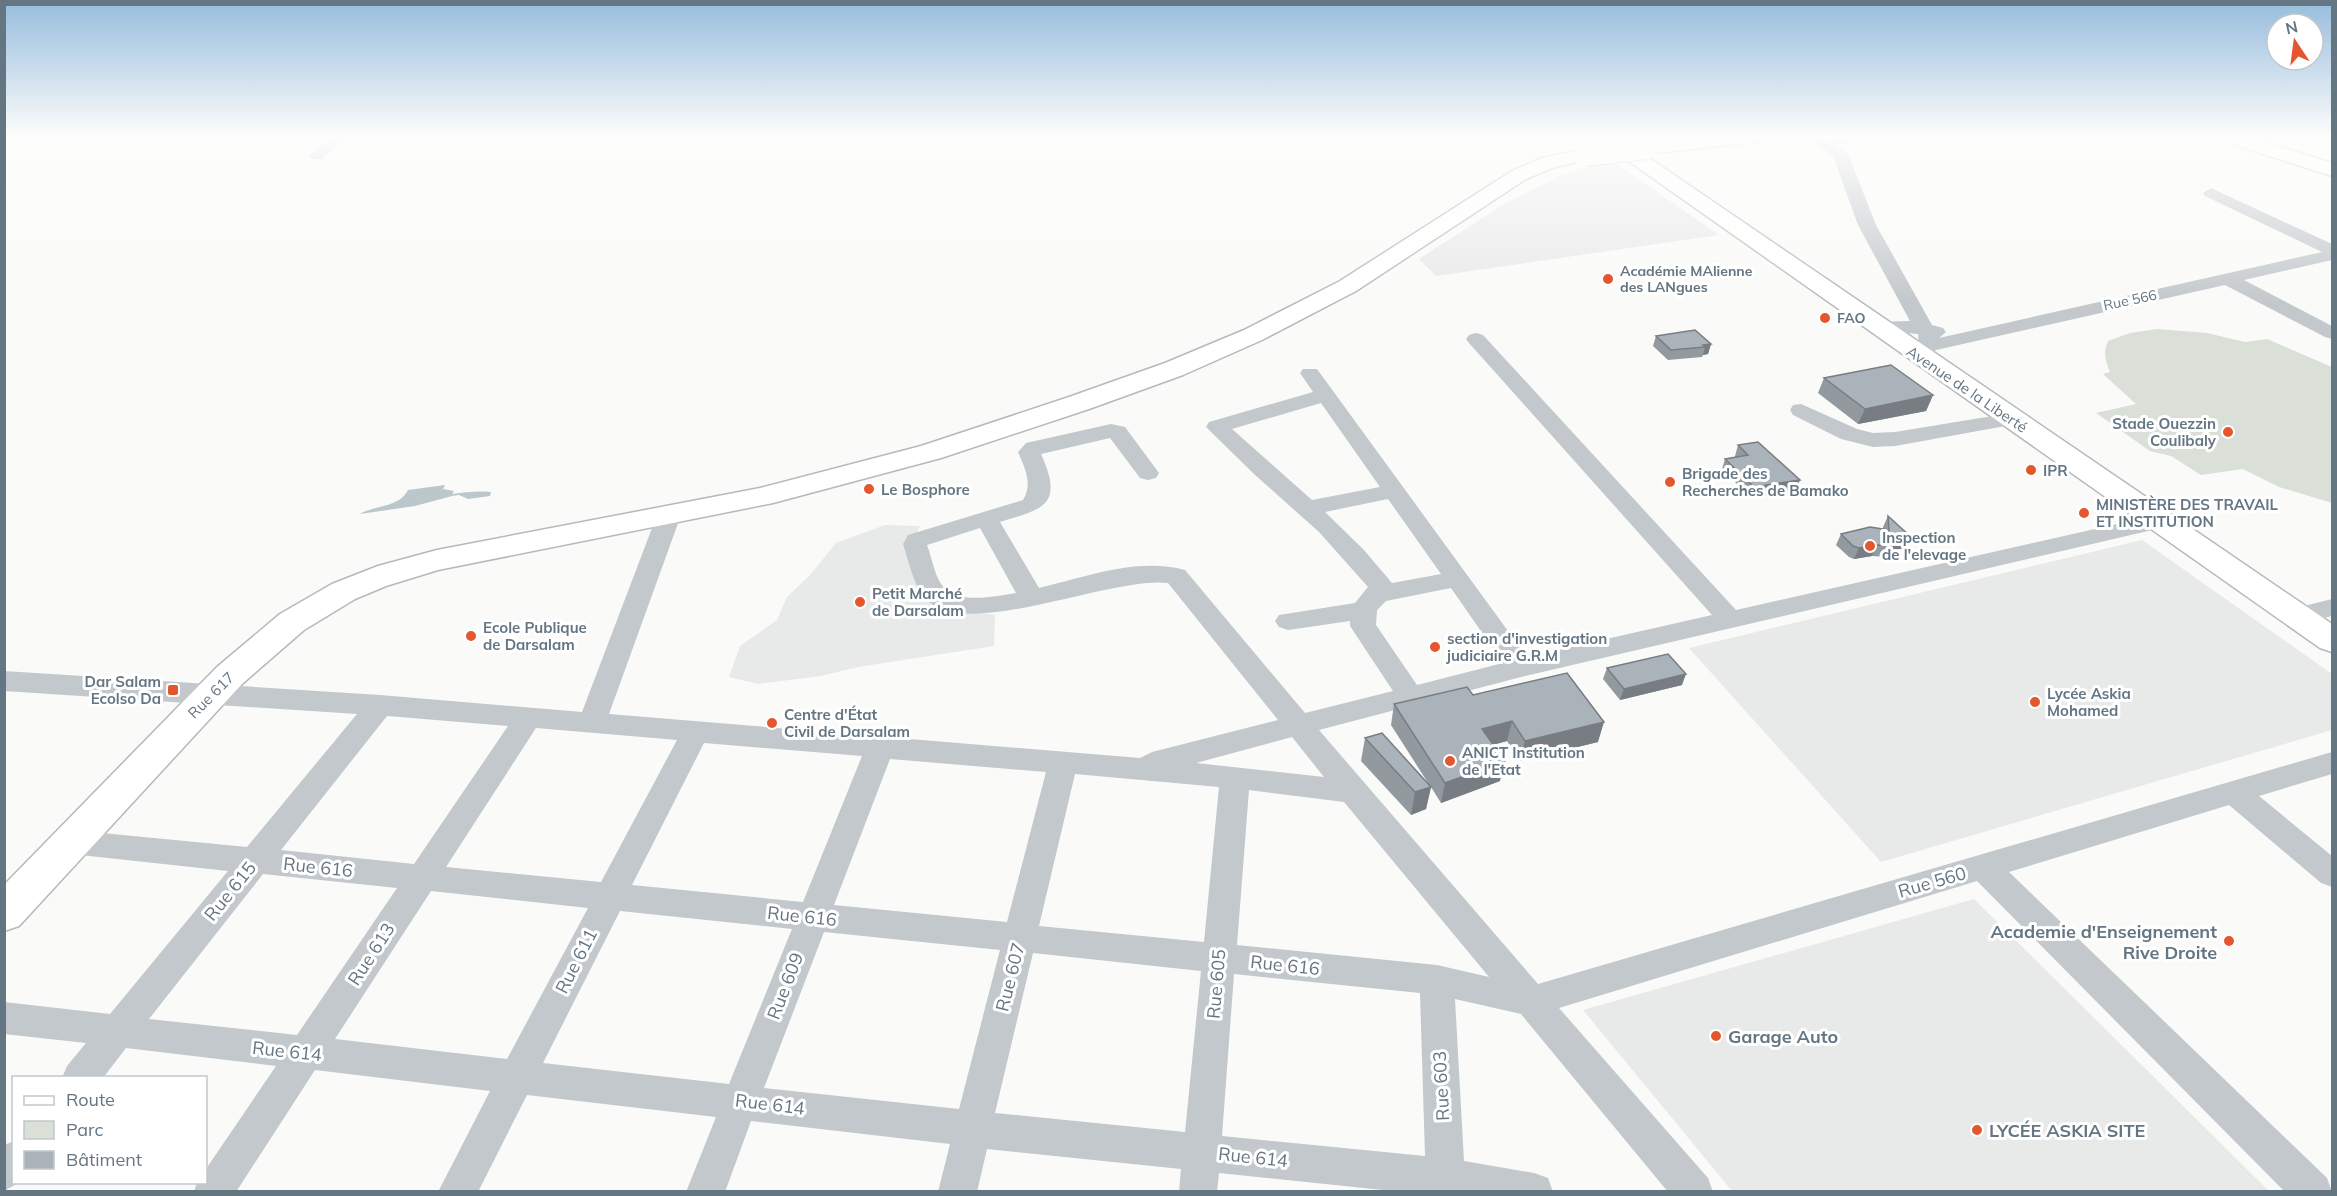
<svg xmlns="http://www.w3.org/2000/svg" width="2337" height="1196" font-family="Mulish,sans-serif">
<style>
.built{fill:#e8e9e9}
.green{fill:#dadfd7}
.water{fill:#bbc7cb}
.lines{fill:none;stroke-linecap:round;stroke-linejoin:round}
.major-casing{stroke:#b5babe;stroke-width:3}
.highway-casing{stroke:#b4b9bd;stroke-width:3}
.minor{fill:#c3c8cc;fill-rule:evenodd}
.major{fill:#fff;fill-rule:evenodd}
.highway{fill:#fff;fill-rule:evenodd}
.highway-bridge-casing{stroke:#b4b9bd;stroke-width:24;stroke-linecap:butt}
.highway-bridge{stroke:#fff;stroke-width:22}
.wall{fill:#929a9f}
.shaded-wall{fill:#777d82}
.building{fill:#aab3b9;stroke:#777d82;stroke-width:1.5}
.poi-dot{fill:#e4572e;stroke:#fff;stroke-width:2}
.labels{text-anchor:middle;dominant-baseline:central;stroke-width:6;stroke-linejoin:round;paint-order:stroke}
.far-poi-label{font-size:14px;font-weight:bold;fill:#657683;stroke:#fff;text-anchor:start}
.far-street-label{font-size:14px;fill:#657683;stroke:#fff}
.street-label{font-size:15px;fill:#657683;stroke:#fff}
.poi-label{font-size:15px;font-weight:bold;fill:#657683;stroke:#fff;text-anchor:start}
.near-street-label{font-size:18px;fill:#657683;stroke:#fff}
.near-poi-label{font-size:18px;font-weight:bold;fill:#657683;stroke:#fff;text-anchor:start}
</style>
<rect width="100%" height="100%" fill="#fafaf8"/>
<!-- built -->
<path class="built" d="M 1613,161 L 1719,235 L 1436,276 L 1419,259 L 1504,204 L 1564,174 Z
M 885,525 L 920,526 L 909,554 L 939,607 L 995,615 L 994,646 L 858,667 L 821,676 L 758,684 L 729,677 L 740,646 L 777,620 L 787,597 L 811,574 L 836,543 Z
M 2142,540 L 2332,674 L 2332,730 L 1881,862 L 1689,648 Z
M 1974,899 L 2269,1191 L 1732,1191 L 1583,1010 Z"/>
<!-- green -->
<path class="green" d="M 2157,329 L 2207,333 L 2245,342 L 2267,339 L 2332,367 L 2332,503 L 2279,487 L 2243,469 L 2201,475 L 2171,456 L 2150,451 L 2096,413 L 2136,404 L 2103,374 L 2110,372 C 2105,361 2103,352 2108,341 L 2130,333 Z"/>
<!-- water -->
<path class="water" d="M 445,485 L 443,489 L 454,491 L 452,494 C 465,492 478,491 491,492 L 490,496 L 468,499 L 459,495 L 452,496 L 415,506 L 360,514 C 374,505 399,508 408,490 Z"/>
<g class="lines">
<defs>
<path id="major" d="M 1593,136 L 1617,136 L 2332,624 L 2332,652 L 2320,648 Z
M 2216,136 L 2247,136 L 2332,163 L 2332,176 L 2219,140 Z"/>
<path id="highway" d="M 1699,136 L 1766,136 L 1763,140 L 1756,142 L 1646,154 L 1639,152 L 1636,148 L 1639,144 L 1646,142 Z
M 1809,136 L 1858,136 L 1855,140 C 1842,143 1825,143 1812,140 Z
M 1584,149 L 1591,151 L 1594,155 L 1591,159 L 1555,167 L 1526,179 L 1356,291 L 1262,340 L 1183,375 L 1089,409 L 941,458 L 773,503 L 438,570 L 386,586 L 355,599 L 304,630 L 242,684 L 19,926 L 4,931 L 4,885 L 217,667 L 280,614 L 332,584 L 378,566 L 437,550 L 760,488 L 921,446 L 1069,397 L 1165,363 L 1244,330 L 1340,281 L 1512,171 L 1542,158 Z"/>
</defs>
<!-- major casing -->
<use href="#major" class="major-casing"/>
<!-- highway casing -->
<use href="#highway" class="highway-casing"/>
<!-- minor -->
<path class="minor" d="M 331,136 L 347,136 L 322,159 L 312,159 L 309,156 L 312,153 Z
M 1806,136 L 1824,136 L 1848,154 L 1876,225 L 1932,325 L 1943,328 L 1946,332 L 1939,338 L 2322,252 L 2205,196 L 2203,193 L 2211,188 L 2332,244 L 2332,260 L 2244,280 L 2332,326 L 2332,339 L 2325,337 L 2225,285 L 1936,350 C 1927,357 1922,362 1911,359 L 1908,355 L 1919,344 L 1918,334 L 1870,330 L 1867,326 L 1870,322 L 1910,321 L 1858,225 L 1833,156 Z
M 1476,333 L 1483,335 L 1736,610 L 2161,514 L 2169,516 L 2173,521 L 2169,526 L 2161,528 L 1521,677 L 1319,730 L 1538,984 L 2332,752 L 2332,774 L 2259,796 L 2332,856 L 2332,887 L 2321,883 L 2229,805 L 2009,872 L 2327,1178 L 2332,1192 L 2285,1192 L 1977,881 L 1559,1008 L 1708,1178 L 1713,1192 L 1668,1192 L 1521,1014 L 1455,999 L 1464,1161 L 1534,1173 L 1548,1178 L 1553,1192 L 1402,1192 L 1219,1173 L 1217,1192 L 1179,1192 L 1181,1169 L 987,1149 L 977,1192 L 938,1192 L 950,1144 L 751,1121 L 725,1192 L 686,1192 L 716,1117 L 527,1095 L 478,1192 L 438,1192 L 490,1091 L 315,1070 L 236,1192 L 194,1192 L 197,1182 L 206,1182 L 206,1169 L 276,1066 L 126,1048 L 103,1078 L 62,1078 L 67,1066 L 86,1043 L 4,1034 L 4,1002 L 110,1014 L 228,871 L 71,854 L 60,851 L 56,842 L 60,833 L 71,830 L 247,847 L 357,714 L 4,691 L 4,671 L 380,695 L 582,712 L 657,515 L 661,510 L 669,508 L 677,510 L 681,515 L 609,714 L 1140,758 L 1152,752 L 1278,720 L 1168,583 C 1110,576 965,642 926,599 C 913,585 909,562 903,544 L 908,535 L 1023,500 C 1033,484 1025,468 1018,452 L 1026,443 L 1111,424 L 1125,427 L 1159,473 L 1156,478 L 1148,480 L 1140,478 L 1110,438 L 1041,454 C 1064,505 1044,509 1000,522 L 1039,588 C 1086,577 1137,557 1185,570 L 1305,713 L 1393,691 L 1350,626 L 1350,621 L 1288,630 L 1279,627 L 1275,621 L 1279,615 L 1355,603 L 1368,587 L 1319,532 L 1254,474 L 1206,427 L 1209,422 L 1313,392 L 1300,373 L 1303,369 L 1317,369 L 1527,657 L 1712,615 L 1469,343 L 1466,339 L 1469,335 ZM 1321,403 L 1380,487 L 1312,500 L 1232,429 ZM 1388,499 L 1441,574 L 1392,583 L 1364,550 L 1325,512 ZM 980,528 L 1016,593 C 996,596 963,604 946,589 C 935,581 932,557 927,545 ZM 1451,588 L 1503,663 L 1417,685 L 1376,625 L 1377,610 L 1386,601 ZM 387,716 L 508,726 L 414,864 L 281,850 ZM 536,728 L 677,740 L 601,882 L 446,867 ZM 1292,737 L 1324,777 L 1196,763 ZM 704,743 L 862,756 L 803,902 L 632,885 ZM 890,759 L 1046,772 L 1007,922 L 834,905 ZM 1075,774 L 1219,787 L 1204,942 L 1039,926 ZM 1249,790 L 1344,802 L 1489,977 L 1437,965 L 1237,945 ZM 263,874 L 397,888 L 297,1035 L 149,1019 ZM 431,891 L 588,908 L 507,1059 L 335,1039 ZM 620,911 L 792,929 L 729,1084 L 543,1063 ZM 824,932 L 1000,950 L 959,1109 L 764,1088 ZM 1033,953 L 1201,971 L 1185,1132 L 995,1113 ZM 1234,974 L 1420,993 L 1425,1156 L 1222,1136 Z
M 1801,404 L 1857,429 L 1873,433 L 1895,432 L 2011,413 L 2019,414 L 2022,419 L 2019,424 L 2011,425 L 1895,446 L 1873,447 L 1841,439 L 1793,415 L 1790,410 L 1793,405 Z
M 2332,599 L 2332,616 L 2297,625 L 2288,622 L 2284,616 L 2288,610 Z
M 14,1141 L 14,1182 L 20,1182 L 4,1191 L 4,1145 Z"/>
<!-- major -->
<use href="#major" class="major"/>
<!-- highway -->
<use href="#highway" class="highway"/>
<defs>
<path id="highway-bridge" d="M 1584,155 L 1646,148"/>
</defs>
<!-- highway-bridge casing -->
<use href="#highway-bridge" class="highway-bridge-casing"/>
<!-- highway-bridge -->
<use href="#highway-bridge" class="highway-bridge"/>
</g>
<!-- wall -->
<path class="wall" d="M 1656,336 L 1711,344 L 1708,354 L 1703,355 L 1702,357 L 1668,360 L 1653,346 Z
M 1824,378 L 1933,395 L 1926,411 L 1858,424 L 1818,393 Z
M 1738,445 L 1796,490 L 1751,498 L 1722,469 L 1725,459 L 1735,457 L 1735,456 Z
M 1888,516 L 1911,537 L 1906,548 L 1893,550 L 1887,557 L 1872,556 L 1854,559 L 1849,557 L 1836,545 L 1841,534 L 1883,529 L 1883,527 Z
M 1607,668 L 1682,685 L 1620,700 L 1603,679 Z
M 1473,695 L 1598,742 L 1520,761 L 1507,741 L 1493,745 L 1500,781 L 1441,803 L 1431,787 L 1426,809 L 1411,815 L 1361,761 L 1365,738 L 1430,786 L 1391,725 L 1394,704 Z"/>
<!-- shaded-wall -->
<path class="shaded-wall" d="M 1711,344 L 1708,354 L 1703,355 L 1705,347 L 1703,345 Z
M 1933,395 L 1926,411 L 1858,424 L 1865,409 Z
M 1800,480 L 1796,490 L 1751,498 L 1754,487 Z
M 1911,537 L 1906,548 L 1893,550 L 1887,557 L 1892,546 L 1898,539 Z
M 1877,545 L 1872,556 L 1854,559 L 1859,548 Z
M 1686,674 L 1682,685 L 1620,700 L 1624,689 Z
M 1512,721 L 1507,741 L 1477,749 L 1482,729 Z
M 1604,722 L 1598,742 L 1520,761 L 1525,741 Z
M 1505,761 L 1500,781 L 1441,803 L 1445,783 Z
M 1431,787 L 1426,809 L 1411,815 L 1415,792 Z"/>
<!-- building -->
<path class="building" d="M 1695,330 L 1711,344 L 1703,345 L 1705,347 L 1671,350 L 1656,336 Z
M 1891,365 L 1933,395 L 1865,409 L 1824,378 Z
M 1758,442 L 1800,480 L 1754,487 L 1725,459 L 1748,455 L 1738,445 Z
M 1888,516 L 1911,537 L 1898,539 L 1892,546 L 1877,545 L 1859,548 L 1853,546 L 1841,534 L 1870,527 L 1889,530 Z
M 1668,654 L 1686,674 L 1624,689 L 1607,668 Z
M 1567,673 L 1604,722 L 1525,741 L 1512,721 L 1482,729 L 1505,761 L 1445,783 L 1394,704 L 1467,687 L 1473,695 Z
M 1382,733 L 1431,787 L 1415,792 L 1365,738 Z"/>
<!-- sky -->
<linearGradient id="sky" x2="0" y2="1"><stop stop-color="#96bcdc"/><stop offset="0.45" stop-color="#fdfdfc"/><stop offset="1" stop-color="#fdfdfc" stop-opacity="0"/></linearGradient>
<rect width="2337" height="304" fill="url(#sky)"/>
<!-- markers -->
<g class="poi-dot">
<circle cx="1608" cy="279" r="6"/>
<circle cx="1825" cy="318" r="6"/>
<circle cx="2228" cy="432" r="6"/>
<circle cx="2031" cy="470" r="6"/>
<circle cx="1670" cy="482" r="6"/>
<circle cx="869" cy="489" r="6"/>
<circle cx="2084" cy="513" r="6"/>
<circle cx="1870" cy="546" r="6"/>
<circle cx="860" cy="602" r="6"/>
<circle cx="471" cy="636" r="6"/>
<circle cx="1435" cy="647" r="6"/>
<rect x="167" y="684" width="12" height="12" rx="3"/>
<circle cx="2035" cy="702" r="6"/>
<circle cx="772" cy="723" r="6"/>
<circle cx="1450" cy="761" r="6"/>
<circle cx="2229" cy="941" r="6"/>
<circle cx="1716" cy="1036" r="6"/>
<circle cx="1977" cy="1130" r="6"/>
</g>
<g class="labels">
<!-- far-poi labels -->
<g class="far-poi-label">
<text x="1620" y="271">Académie MAlienne<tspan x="1620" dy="16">des LANgues</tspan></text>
<text x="1837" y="318">FAO</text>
</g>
<!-- far-street labels -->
<g class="far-street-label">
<text transform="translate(2130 300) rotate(-12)">Rue 566</text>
</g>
<!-- street labels -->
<g class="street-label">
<text transform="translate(1967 389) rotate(34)">Avenue de la Liberté</text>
<text transform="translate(211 695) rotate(-45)">Rue 617</text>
</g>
<!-- poi labels -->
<g class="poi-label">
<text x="2216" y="423" text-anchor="end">Stade Ouezzin<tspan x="2216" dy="17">Coulibaly</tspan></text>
<text x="2043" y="470">IPR</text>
<text x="1682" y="473">Brigade des<tspan x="1682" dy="17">Recherches de Bamako</tspan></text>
<text x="881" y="489">Le Bosphore</text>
<text x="2096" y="504">MINISTÈRE DES TRAVAIL<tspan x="2096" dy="17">ET INSTITUTION</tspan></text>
<text x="1882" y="537">Inspection<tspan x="1882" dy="17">de l'elevage</tspan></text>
<text x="872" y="593">Petit Marché<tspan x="872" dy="17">de Darsalam</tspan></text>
<text x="483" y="627">Ecole Publique<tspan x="483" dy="17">de Darsalam</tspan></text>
<text x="1447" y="638">section d'investigation<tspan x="1447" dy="17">judiciaire G.R.M</tspan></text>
<text x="161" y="681" text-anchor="end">Dar Salam<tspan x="161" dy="17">Ecolso Da</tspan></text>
<text x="2047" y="693">Lycée Askia<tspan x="2047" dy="17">Mohamed</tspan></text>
<text x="784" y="714">Centre d'État<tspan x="784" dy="17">Civil de Darsalam</tspan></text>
<text x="1462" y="752">ANICT Institution<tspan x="1462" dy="17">de l'Etat</tspan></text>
</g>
<!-- near-street labels -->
<g class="near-street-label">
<text transform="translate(318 867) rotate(6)">Rue 616</text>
<text transform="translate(1932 882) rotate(-16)">Rue 560</text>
<text transform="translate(230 891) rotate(-51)">Rue 615</text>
<text transform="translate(802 916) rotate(6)">Rue 616</text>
<text transform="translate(371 954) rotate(-57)">Rue 613</text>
<text transform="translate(576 961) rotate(-63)">Rue 611</text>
<text transform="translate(1285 965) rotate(6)">Rue 616</text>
<text transform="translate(1010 977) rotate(-76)">Rue 607</text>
<text transform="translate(1216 984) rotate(-85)">Rue 605</text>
<text transform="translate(785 986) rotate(-69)">Rue 609</text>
<text transform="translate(287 1051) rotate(6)">Rue 614</text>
<text transform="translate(1441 1086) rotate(-93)">Rue 603</text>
<text transform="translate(770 1104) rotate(7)">Rue 614</text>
<text transform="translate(1253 1157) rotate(6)">Rue 614</text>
</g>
<!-- near-poi labels -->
<g class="near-poi-label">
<text x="2217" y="931" text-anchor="end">Academie d'Enseignement<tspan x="2217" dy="21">Rive Droite</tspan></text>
<text x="1728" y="1036">Garage Auto</text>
<text x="1989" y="1130">LYCÉE ASKIA SITE</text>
</g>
</g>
<!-- border -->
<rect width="2337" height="1196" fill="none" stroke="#657683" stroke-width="12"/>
<!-- legend -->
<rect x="12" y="1076" width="195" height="108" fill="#ffffff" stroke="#c1c8cd" stroke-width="1.5"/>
<rect x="24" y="1096" width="30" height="9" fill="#ffffff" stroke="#c1c8cd" stroke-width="1.5"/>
<text x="66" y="1106" font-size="18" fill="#657683">Route</text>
<rect x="24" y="1121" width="30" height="18" fill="#dadfd7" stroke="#c1c8cd" stroke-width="1.5"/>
<text x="66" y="1136" font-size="18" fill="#657683">Parc</text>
<rect x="24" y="1151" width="30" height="18" fill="#aab3b9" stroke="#c1c8cd" stroke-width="1.5"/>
<text x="66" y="1166" font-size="18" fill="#657683">Bâtiment</text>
<!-- north arrow -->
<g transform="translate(2295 42) rotate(347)"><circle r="28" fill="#ffffff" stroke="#c1c8cd" stroke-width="1.5"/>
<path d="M0-4.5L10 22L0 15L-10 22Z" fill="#e4572e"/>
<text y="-9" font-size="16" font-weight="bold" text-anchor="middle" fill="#657683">N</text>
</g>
</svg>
